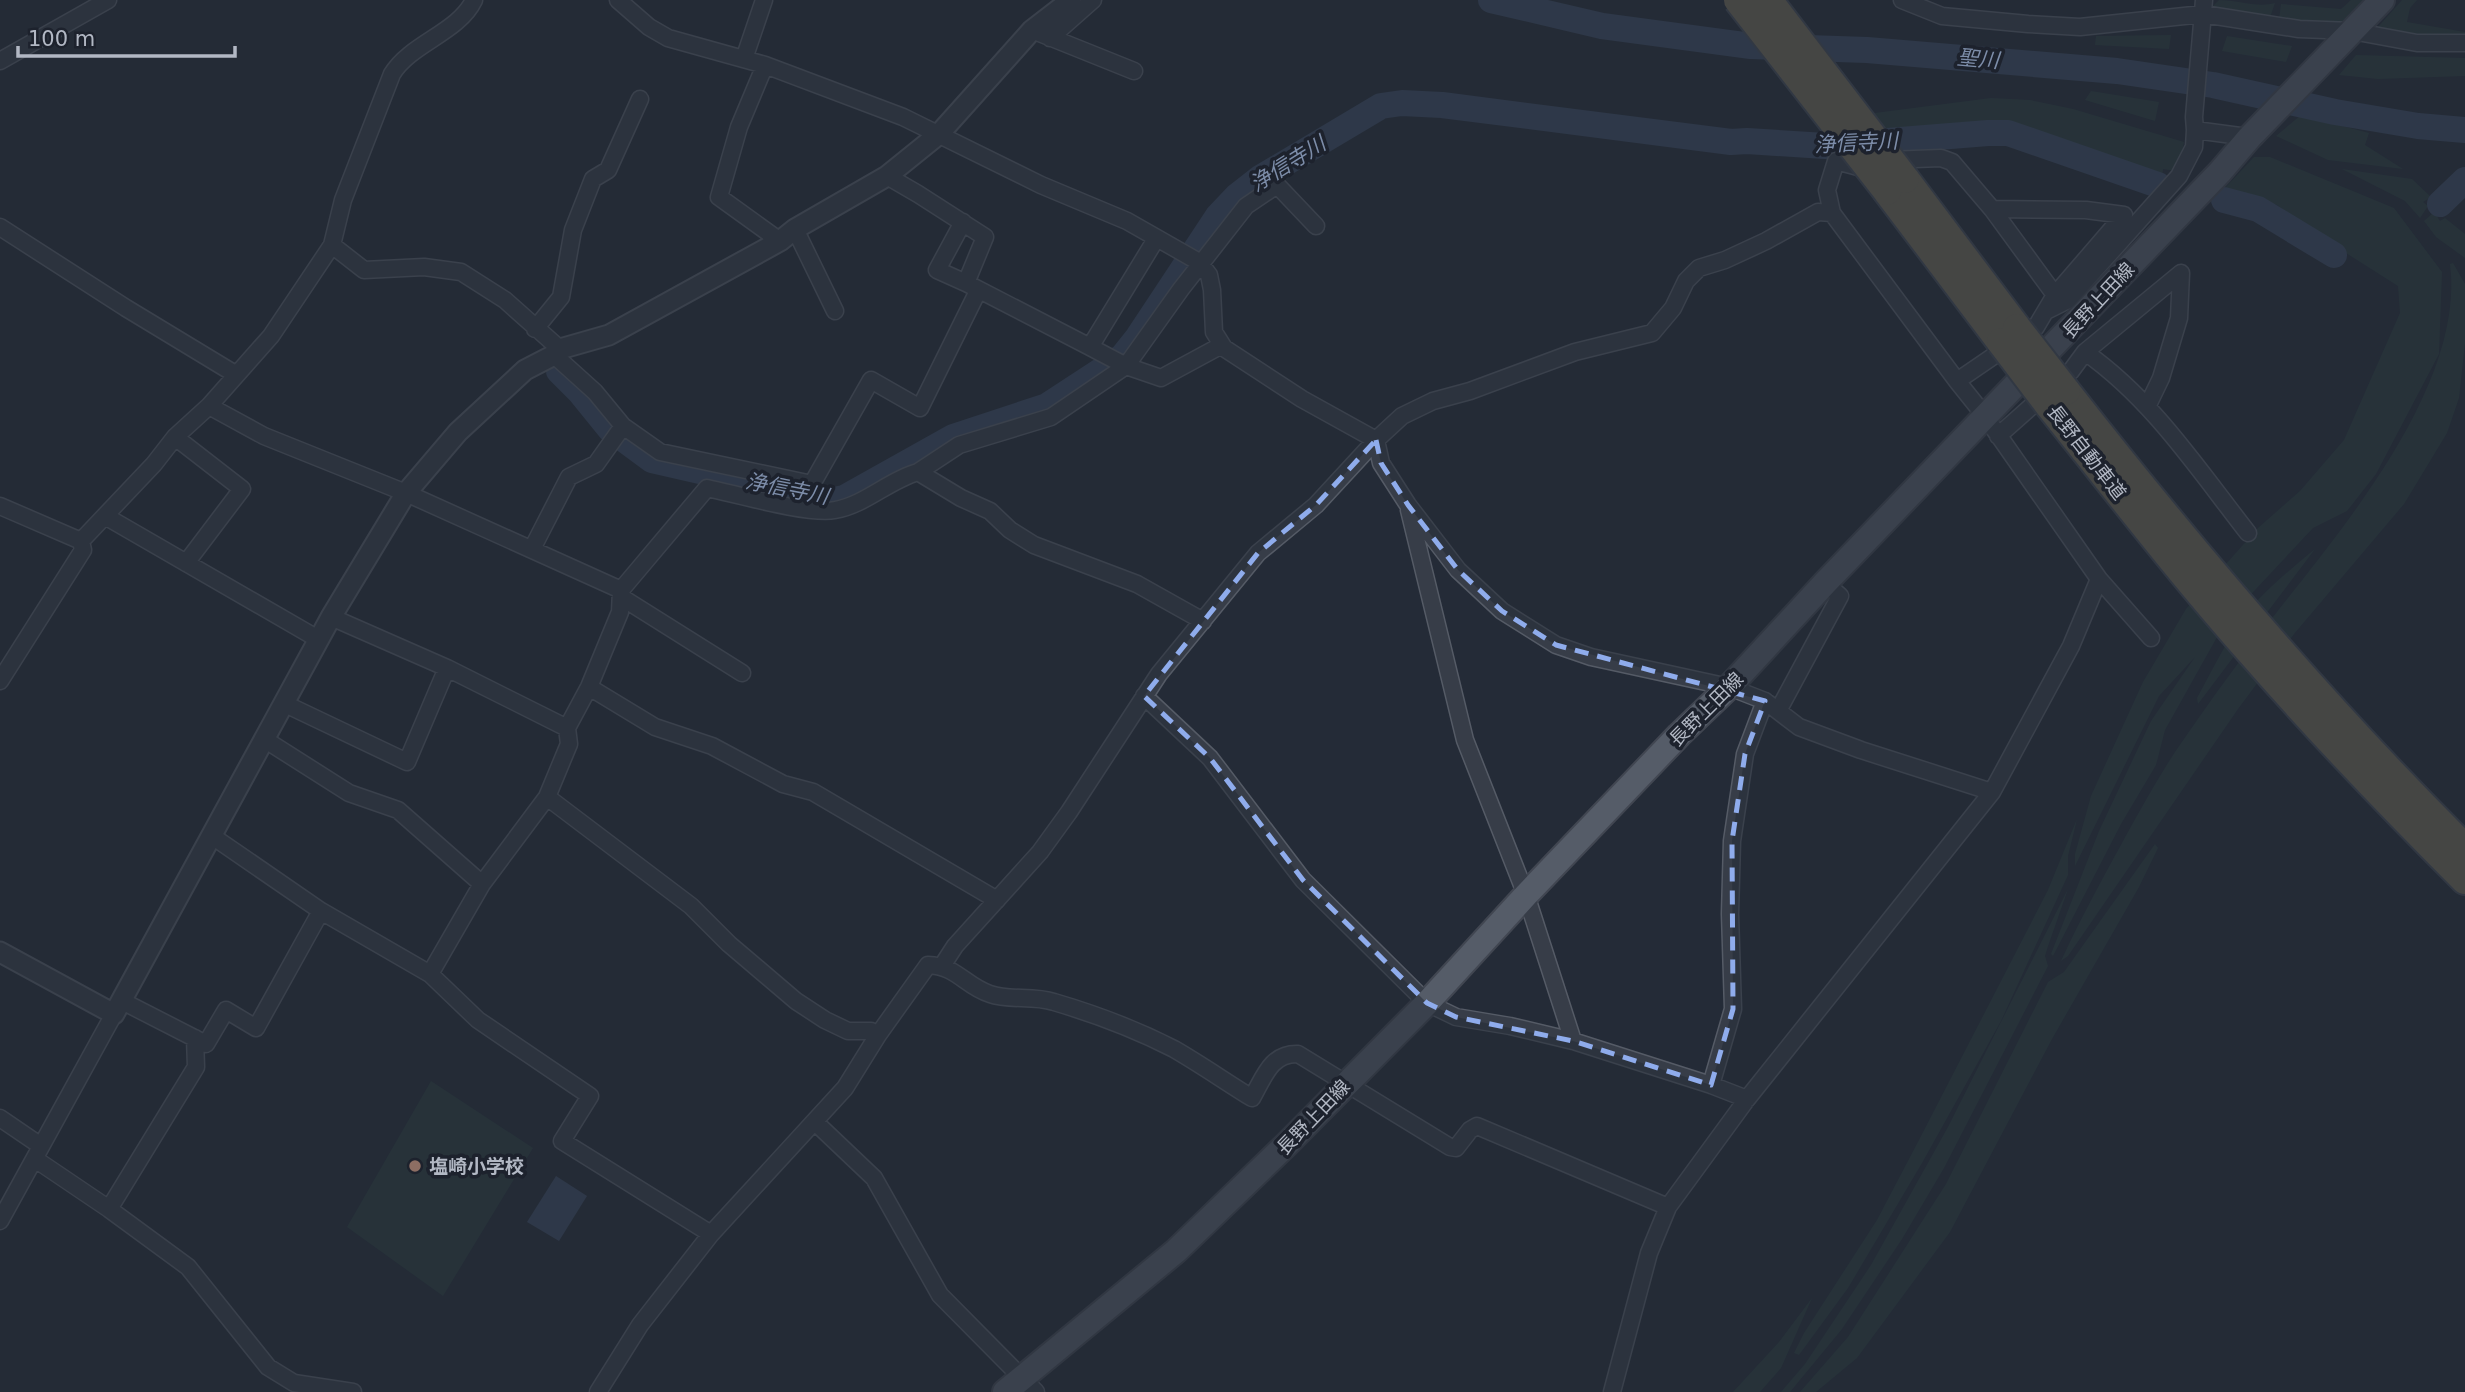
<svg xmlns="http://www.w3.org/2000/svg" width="2465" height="1392" font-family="'DejaVu Sans','Noto Sans JP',sans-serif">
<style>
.green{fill:#2a3b3d}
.water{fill:#3b485f}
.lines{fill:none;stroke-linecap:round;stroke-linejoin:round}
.river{stroke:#3b485f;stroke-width:26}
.minor-casing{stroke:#555b66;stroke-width:19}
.tertiary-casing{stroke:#555b66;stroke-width:23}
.primary-casing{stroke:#414651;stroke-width:28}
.motorway-casing{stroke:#424853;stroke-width:32}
.minor{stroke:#373d48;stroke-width:16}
.tertiary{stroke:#373d48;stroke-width:19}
.primary{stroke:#555c68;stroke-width:24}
.motorway{stroke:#6d6655;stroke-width:28}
.motorway-bridge-casing{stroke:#424853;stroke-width:32;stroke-linecap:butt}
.motorway-bridge{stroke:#6d6655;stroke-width:28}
.marked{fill:none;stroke:#8facec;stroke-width:5;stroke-dasharray:14 9;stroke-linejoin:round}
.education-dot{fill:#8d6e63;stroke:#1d222d;stroke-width:2.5}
.labels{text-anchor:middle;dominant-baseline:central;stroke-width:7;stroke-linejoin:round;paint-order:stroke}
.street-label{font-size:19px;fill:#b2b8c4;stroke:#1d222d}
.poi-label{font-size:19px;font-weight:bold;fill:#b2b8c4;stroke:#1d222d;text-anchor:start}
.water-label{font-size:21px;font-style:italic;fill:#7d8da9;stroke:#1d222d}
</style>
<rect width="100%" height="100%" fill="#242b37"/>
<!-- green -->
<path class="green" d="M 2219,0 C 2238,0 2257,8 2275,3 L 2269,20 L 2211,8 Z
M 2351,0 L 2363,0 L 2340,24 L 2279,20 L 2281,4 L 2341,9 Z
M 2402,0 L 2417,0 L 2410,8 L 2407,22 L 2465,32 L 2465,37 L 2384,35 L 2378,27 Z
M 2171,35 L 2169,49 L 2095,45 L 2096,36 Z
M 2227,36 L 2292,46 L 2286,62 L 2222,51 Z
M 2356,55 L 2465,58 L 2465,76 L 2378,79 L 2339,75 Z
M 2091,91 L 2159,102 L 2155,121 L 2085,100 Z
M 1991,98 L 2030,100 L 2073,109 L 2184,142 L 2180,165 L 2176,171 L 2163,169 L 2162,179 L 2088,152 L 1998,124 L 1884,136 L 1867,114 Z
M 2301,115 L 2369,133 L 2365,145 L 2403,169 L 2328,160 L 2276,136 Z
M 2254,157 L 2270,157 L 2394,208 L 2442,272 L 2439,354 L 2376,474 L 2347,511 L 2313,528 L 2226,621 L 2165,730 L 2156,765 L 2121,824 L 2053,956 L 2051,954 L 2099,831 L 2151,721 L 2195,657 L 2159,696 L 2075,866 L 2075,854 L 2091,796 L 2143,682 L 2186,609 L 2258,528 L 2300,491 L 2344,440 L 2400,313 L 2398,286 L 2335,246 L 2277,205 L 2224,189 Z
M 2342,169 L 2412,179 L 2431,197 L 2423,202 L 2428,206 L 2420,218 L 2405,201 Z
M 2434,212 L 2440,221 L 2445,218 L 2465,234 L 2465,258 L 2436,237 L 2424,221 Z
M 2453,263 L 2465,284 L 2465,343 L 2459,398 L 2447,433 L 2404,504 L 2294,634 L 2238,709 L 2068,956 L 2061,961 C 2074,932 2089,904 2104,876 C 2127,834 2149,792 2175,752 C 2210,701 2246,651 2284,603 C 2351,518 2465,380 2450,264 Z
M 2315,549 L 2198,704 L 2197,698 C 2214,667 2231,631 2254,604 C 2273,584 2294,566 2315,549 Z
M 2077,819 L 2068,856 L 2068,875 L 2001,1021 L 1922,1163 L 1848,1288 L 1799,1355 L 1794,1353 L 1804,1333 L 1877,1220 L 1919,1140 L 2048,890 Z
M 2155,844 L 2158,848 L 2139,887 L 2052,1039 L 1950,1232 L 1857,1358 L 1816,1392 L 1800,1392 L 1848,1337 L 1946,1184 L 2048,982 L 2064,972 Z
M 2068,889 L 2048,946 L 2045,956 L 2048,966 L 1944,1168 L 1902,1239 L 1842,1329 L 1790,1392 L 1781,1392 L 1805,1364 L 1871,1265 L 1948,1127 Z
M 431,1081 L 533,1148 L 443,1296 L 347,1227 Z
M 1812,1298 L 1781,1368 L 1760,1392 L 1733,1392 L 1779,1342 Z"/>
<!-- water -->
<path class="water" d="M 556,1176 L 587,1196 L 559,1241 L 527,1222 Z"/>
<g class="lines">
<!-- river -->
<path class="river" d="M 1491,0 L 1602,26 L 1751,46 L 1867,50 L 2117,71 L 2213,85 L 2335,112 L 2418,126 L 2465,130
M 2224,200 L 2258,209 L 2334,255
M 2440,204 L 2465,180
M 559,371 L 580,392 L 610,429 L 652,460 L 831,501 L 844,498 L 953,437 L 1047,406 L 1122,357 L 1138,337 L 1218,216 L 1237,196 L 1260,178 L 1381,106 L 1402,103 L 1442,105 L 1731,142 L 1747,141 L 1825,146 L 1988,133 L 2008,133 L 2158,185"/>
<defs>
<path id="minor" d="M 618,0 L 649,27 L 668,38 L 765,65 L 903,117 L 1041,185 L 1127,221 L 1199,262 L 1209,275 L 1212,290 L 1214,332 L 1224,348 L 1302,399 L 1376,440 L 1381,463 L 1408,505 L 1458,570 L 1502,611 L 1556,645 L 1591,657 L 1729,687 L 1765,701 L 1799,727 L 1861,750 L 1992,792
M 1902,0 L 1942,16 L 2028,24 L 2080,27 L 2203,14 L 2299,29 L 2352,31 L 2417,43 L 2465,43
M 2204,0 L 2194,117 L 2195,130 L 2255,138
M 1032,30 L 1134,71
M 1050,38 L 1093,0
M 744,59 L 764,0
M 0,61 L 108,0
M 765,65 L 739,127 L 719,197 L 780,241
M 887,176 L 918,194 L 985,237 L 966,283 L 1090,347 L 1156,239
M 1992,209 L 2086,210 L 2124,215 L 2055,295
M 963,222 L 937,270 L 966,283
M 0,227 L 126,308 L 235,374
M 795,229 L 835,311
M 332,245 L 364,270 L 424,267 L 461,272 L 505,300 L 560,349
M 2046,311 L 2068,300 L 2179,176 L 2194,147 L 2195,130
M 535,329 L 561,297 L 573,230 L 593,179 L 608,170 L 640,99
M 1222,345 L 1161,378 L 1126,366 L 1181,289 L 1246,206 L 1277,185 L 1316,226
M 2085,352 L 2181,273 L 2179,318 L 2161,378 L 2148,405
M 554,355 L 595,392 L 623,426 L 660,452 L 812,484
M 1957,381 L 2036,327 L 2055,295 L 1992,209 L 1952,162 L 1941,158 L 1888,160 L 1862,168 L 1836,161 L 1827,190 L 1832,213 L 1957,381 L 1985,416 L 2099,579 L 2151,638
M 209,406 L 264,436 L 406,493 L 621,590
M 1998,436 L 2071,371 L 2085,352 C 2152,399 2198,469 2248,533
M 175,437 L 242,489 L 186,563
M 918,472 L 959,445 L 1051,417 L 1126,366 L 1090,347
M 0,506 L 81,541
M 803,508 L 812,484 L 871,380 L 920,408 L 978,291
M 1409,510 L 1465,740 L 1526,895 L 1573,1041
M 105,516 L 318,639
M 81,541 L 154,464 L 175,437 L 209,406 L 271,336 L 332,245 L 343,200 L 392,74 C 411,43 458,33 474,0
M 532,549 L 569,477 L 596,464 L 623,426
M 621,597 L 742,673
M 331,617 L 447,668 L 567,728
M 0,681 L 83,550 L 81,541
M 589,687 L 655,727 L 712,746 L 783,784 L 813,792 L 997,900
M 1144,696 L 1210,758 L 1303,880 L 1427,1003 L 1456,1017 L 1510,1026 L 1573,1041 L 1711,1085 L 1747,1099
M 283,703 L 407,762 L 447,668
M 1778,711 L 1840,596 L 1825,583
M 264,739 L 349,793 L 398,810 L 482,884
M 547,797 L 691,906 L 729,944 L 796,1001 L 825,1020 L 848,1031 L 871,1031 L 878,1035
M 212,836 L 321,911 L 430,974 L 478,1020 L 590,1096 L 562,1141 L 711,1234
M 942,966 L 955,946 L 1040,852 L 1069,812 L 1159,674 L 1258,553 L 1316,505 L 1376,440 L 1402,416 L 1433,401 L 1470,391 L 1575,352 L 1652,333 L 1673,308 L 1686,281 L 1699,268 L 1725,260 L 1766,241 L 1818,212 L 1832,213
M 430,974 L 482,884 L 547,797 L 569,744 L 567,728 L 589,687 L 620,612 L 621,590 L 707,488 C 736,494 808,515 835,510 C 865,505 889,480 918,472 L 961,498 L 990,511 L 1010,530 L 1034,545 L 1137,584 L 1203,621
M 122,1001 L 206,1044 L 226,1010 L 256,1028 L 321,911
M 1711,1085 L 1733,1009 L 1730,914 L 1732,841 L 1745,754 L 1765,701
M 0,1118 L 41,1146
M 815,1122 L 874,1178 L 940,1295 L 1036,1392
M 35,1159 L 109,1209 L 188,1267 L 268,1367 L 294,1383 L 353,1392
M 109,1209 L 196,1067 L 195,1038
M 0,1221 L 114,1014
M 598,1392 L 640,1325 L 711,1234 L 845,1088 L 878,1035 L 928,965 C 957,966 965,986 990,994 C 1010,1001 1033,995 1054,1002 C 1095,1014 1135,1029 1174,1049 C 1200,1064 1226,1082 1252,1098 C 1264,1077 1271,1053 1298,1054 L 1450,1147 L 1456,1148 L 1470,1130 L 1477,1126 L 1668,1207
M 1612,1392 L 1649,1253 L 1668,1207 L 1747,1099 L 1992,792 L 2071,646 L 2099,579"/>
<path id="tertiary" d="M 0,952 L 114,1014 L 331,617 L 406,493 L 458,432 L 525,370 L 554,355 L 560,349 L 609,335 L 780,241 L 795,229 L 887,176 L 939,134 L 1032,30 L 1071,0"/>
<path id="primary" d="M 1005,1392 L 1176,1251 L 1286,1145 L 1427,1003 L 1526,895 L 1679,735 L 1729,687 L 1825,583 L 2220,172 L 2249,138 L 2382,0"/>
<path id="motorway" d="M 1905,179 L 2017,328
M 1887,191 L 2001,342
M 2066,391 C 2191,551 2321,705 2465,848
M 2048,404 C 2115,488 2181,574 2253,655 C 2321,733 2392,807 2465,880"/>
</defs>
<!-- minor casing -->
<use href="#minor" class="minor-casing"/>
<!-- tertiary casing -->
<use href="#tertiary" class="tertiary-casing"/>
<!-- primary casing -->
<use href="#primary" class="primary-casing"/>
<!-- motorway casing -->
<use href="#motorway" class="motorway-casing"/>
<!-- minor -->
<use href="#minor" class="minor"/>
<!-- tertiary -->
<use href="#tertiary" class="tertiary"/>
<!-- primary -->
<use href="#primary" class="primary"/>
<!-- motorway -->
<use href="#motorway" class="motorway"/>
<defs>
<path id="motorway-bridge" d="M 1738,0 L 1887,191
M 1768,0 L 1905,179
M 2017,328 L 2066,391
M 2001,342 L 2048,404"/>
</defs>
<!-- motorway-bridge casing -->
<use href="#motorway-bridge" class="motorway-bridge-casing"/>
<!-- motorway-bridge -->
<use href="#motorway-bridge" class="motorway-bridge"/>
</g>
<!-- marked area -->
<path d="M0 0H2465V1392H0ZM 1376,440 L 1381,463 L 1408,505 L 1458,570 L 1502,611 L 1556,645 L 1765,701 L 1745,754 L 1732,841 L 1733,1009 L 1711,1085 L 1573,1041 L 1456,1017 L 1427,1003 L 1303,880 L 1210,758 L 1144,696 L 1258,553 L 1316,505 Z" fill="#242b37" fill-opacity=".55" fill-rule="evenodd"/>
<path class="marked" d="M 1376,440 L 1381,463 L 1408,505 L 1458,570 L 1502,611 L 1556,645 L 1765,701 L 1745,754 L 1732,841 L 1733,1009 L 1711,1085 L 1573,1041 L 1456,1017 L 1427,1003 L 1303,880 L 1210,758 L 1144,696 L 1258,553 L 1316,505 Z"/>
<!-- markers -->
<circle class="education-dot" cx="415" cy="1166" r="7"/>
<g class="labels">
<!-- street labels -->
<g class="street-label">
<text transform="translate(2098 300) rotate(-47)">長野上田線</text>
<text transform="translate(2087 452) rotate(52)">長野自動車道</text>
<text transform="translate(1706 709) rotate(-45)">長野上田線</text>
<text transform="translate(1313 1117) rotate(-46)">長野上田線</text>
</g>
<!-- poi labels -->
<g class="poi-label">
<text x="429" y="1166">塩崎小学校</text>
</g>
<!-- water labels -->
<g class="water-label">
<text transform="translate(1978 59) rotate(5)">聖川</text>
<text transform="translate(1856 143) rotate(-3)">浄信寺川</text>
<text transform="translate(1288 164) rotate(-32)">浄信寺川</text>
<text transform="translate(787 489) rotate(11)">浄信寺川</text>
</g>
</g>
<!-- scale -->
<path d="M18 46v10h217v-10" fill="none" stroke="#b2b8c4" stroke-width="3.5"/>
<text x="28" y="46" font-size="21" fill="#b2b8c4" stroke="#1d222d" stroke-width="5" paint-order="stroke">100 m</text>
</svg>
